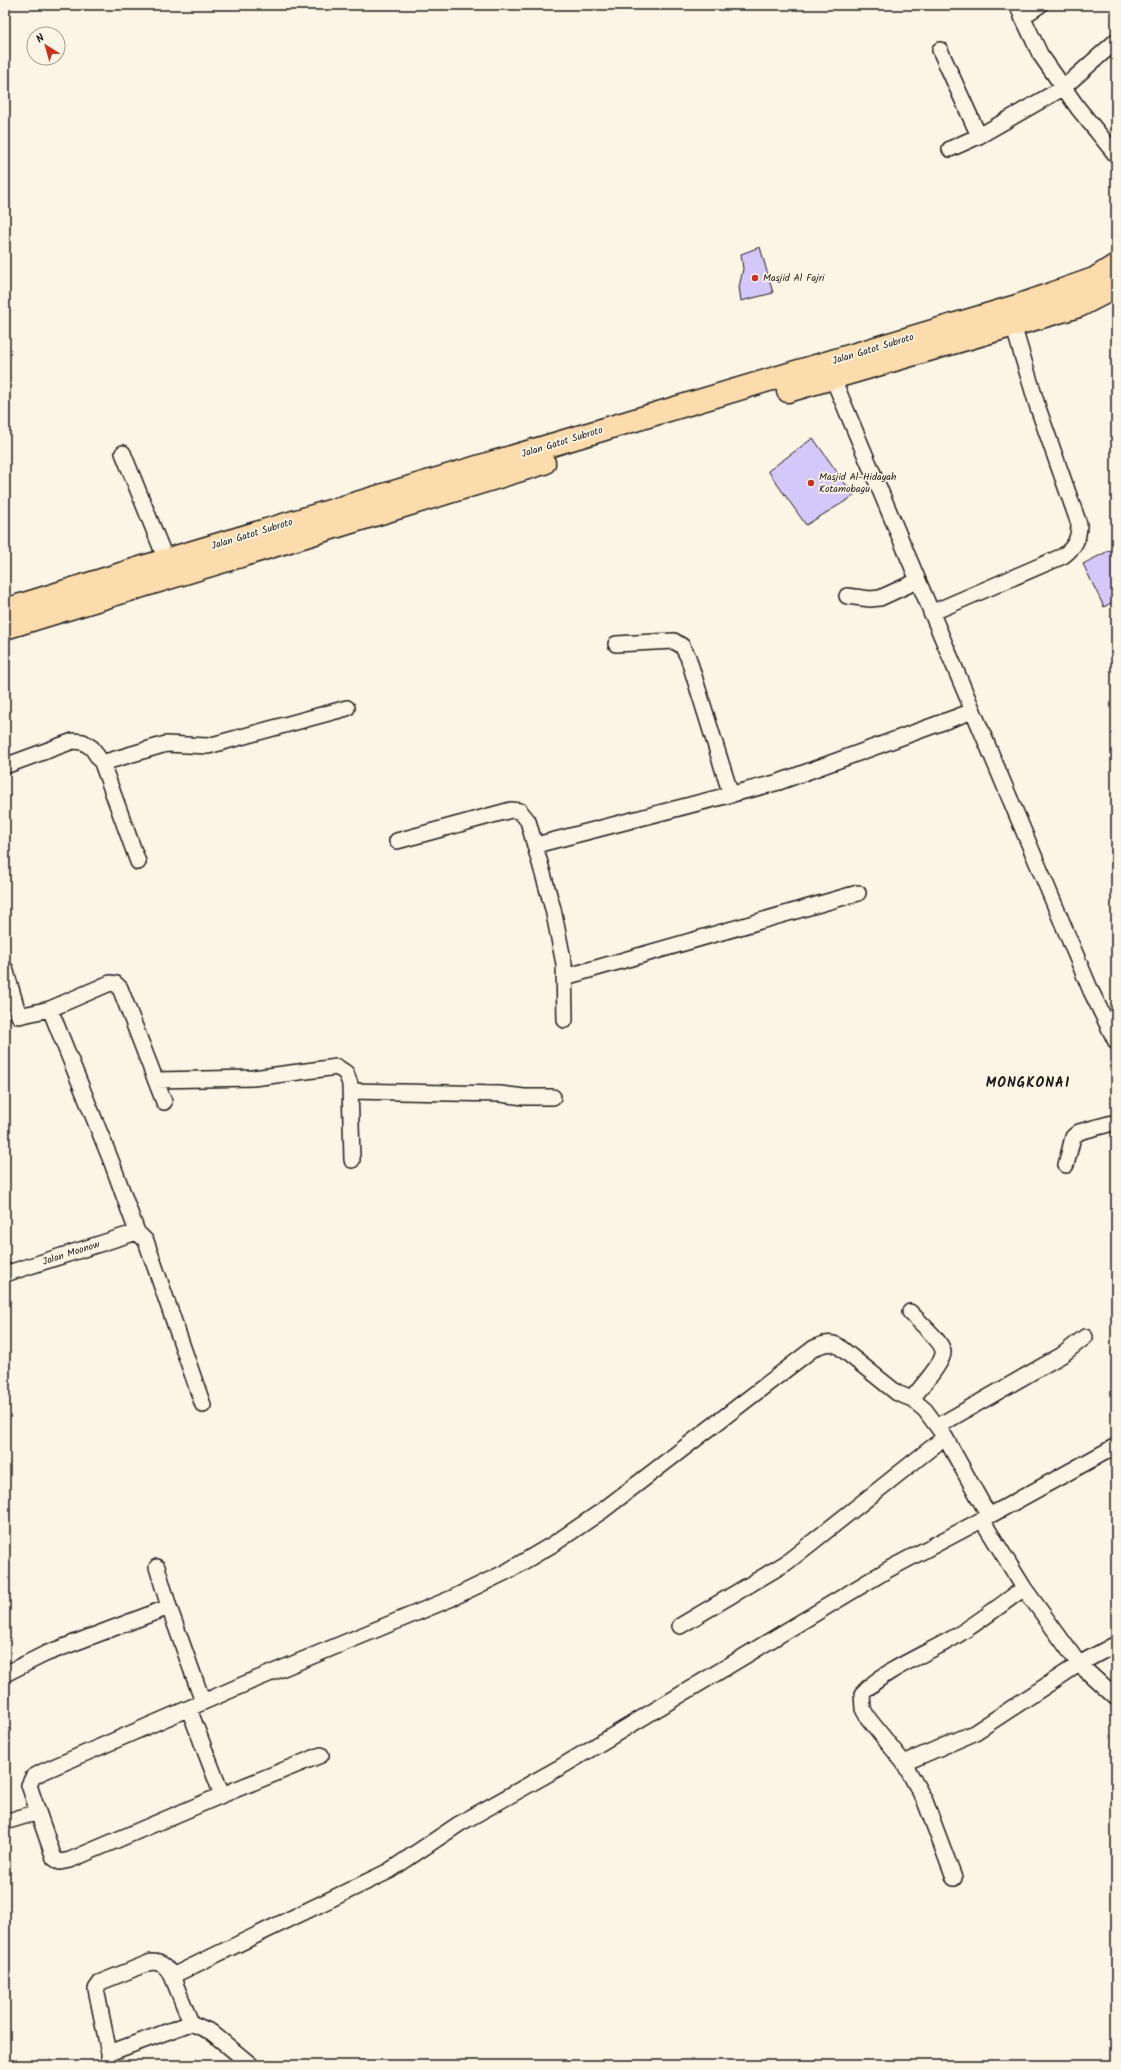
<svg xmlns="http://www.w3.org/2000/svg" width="1121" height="2070" font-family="Kalam,sans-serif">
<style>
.building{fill:#d4c8fa;stroke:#1c1c1c}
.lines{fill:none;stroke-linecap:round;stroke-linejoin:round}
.street-casing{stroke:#1c1c1c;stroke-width:18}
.highway-casing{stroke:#1c1c1c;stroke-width:25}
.street{stroke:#fcf5e5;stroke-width:15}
.highway{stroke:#fcdcac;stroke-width:22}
.poi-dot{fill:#c8321e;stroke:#fcf5e5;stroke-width:1.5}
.labels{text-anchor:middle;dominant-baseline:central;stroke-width:3.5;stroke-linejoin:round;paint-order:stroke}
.poi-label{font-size:10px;fill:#1c1c1c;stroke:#fcf5e5;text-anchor:start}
.street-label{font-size:10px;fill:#1c1c1c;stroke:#fcf5e5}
.district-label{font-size:14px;font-weight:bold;letter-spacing:1px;fill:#1c1c1c;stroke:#fcf5e5}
</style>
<rect width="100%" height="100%" fill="#fcf5e5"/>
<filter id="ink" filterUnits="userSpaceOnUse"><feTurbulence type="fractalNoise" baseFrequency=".025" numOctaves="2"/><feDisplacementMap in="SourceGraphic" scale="8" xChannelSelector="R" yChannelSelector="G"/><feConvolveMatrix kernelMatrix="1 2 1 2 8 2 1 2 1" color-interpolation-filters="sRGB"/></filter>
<g filter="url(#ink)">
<!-- building -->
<path class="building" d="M 760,247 L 773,293 L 741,301 L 739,287 L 743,269 L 741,254 Z
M 813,438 L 854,496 L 806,525 L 768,471 Z
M 1116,547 L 1116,600 L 1104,607 L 1083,564 Z"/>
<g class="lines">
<defs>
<path id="street" d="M 1017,5 L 1040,54 L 1078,108 L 1116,155
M 1022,17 L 1040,5
M 940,50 L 979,136
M 950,149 L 979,136 L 1063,88 L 1116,41
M 829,369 L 1091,991 L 1116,1042
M 123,453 L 166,560
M 847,596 L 870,599 L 880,598 L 917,581
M 931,613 L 1063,556 C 1075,547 1079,539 1079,524 L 1038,408 L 1013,325
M 616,644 L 674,641 L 682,646 L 688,657 L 731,795
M 102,763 L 166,744 L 208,746 L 347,708
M 5,766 L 73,741 L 83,742 L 92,748 L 102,763 L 138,862
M 397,841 L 511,810 L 520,811 L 528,821 L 553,909 L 564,964 L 565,1020
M 536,845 L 779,782 L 973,711
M 5,968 L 19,1016 L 50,1009 L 110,983 L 116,984 L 120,988 L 164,1102
M 565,977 L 858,893
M 50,1009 L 112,1163 L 137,1232 L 146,1241 L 203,1405
M 156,1080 L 253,1078 L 337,1067 L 346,1073 L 350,1084 L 352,1160
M 350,1091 L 500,1094 L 524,1097 L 553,1097
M 1066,1165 L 1073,1137 L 1079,1132 L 1116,1122
M 5,1274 L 137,1232
M 910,1312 C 917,1320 943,1342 943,1352 C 944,1362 919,1389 912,1399
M 938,1426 L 1062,1355 L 1085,1337
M 982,1520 L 1024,1588 L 1079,1664 L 1116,1698
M 157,1567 L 169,1607 L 203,1702
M 680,1626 L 786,1563 L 945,1437
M 5,1674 L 45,1654 L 169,1607
M 189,1709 L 222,1795
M 904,1763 L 974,1733 L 1079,1664 L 1116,1644
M 38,1812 L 29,1785 L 33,1777 L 42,1772 L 247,1683 L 450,1599 L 506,1572 L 555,1543 L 602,1511 L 814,1348 C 823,1344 828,1342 837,1345 L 897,1393 L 912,1399 L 925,1410 L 945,1437 L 989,1516 L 1116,1446
M 5,1822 L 38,1812 L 54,1858 L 60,1862 L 70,1860 L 222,1795 L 321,1755
M 954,1878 L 925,1801 L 904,1763 L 868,1718 L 863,1709 L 862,1694 C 882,1671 926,1654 953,1638 C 978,1623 1001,1605 1024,1588
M 191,2023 L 172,1976 L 389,1871 L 459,1824 L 564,1765 L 889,1569 L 989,1516
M 109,2053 L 96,1989 L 101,1982 L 151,1962 C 163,1962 166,1967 172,1976
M 109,2065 L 109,2053 L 191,2023 L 211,2032 L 251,2065"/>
<path id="highway" d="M 788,391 L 1079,306 L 1116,287
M 5,610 L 166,560 L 1020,305 L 1094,279 L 1116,265
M 5,628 L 544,463"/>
</defs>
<!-- street casing -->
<use href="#street" class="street-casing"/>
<!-- highway casing -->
<use href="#highway" class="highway-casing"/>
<!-- street -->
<use href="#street" class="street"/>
<!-- highway -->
<use href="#highway" class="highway"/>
</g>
</g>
<!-- markers -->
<g class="poi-dot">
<circle cx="755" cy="278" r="4"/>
<circle cx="811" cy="483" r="4"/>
</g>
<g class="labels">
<!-- poi labels -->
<g class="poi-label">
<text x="763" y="278">Masjid Al Fajri</text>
<text x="819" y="477">Masjid Al-Hidayah<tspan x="819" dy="12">Kotamobagu</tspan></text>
</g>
<!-- street labels -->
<g class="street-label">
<text transform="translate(873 349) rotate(-17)">Jalan Gatot Subroto</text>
<text transform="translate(562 442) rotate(-17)">Jalan Gatot Subroto</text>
<text transform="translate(252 534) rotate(-17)">Jalan Gatot Subroto</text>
<text transform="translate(71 1253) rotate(-18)">Jalan Moonow</text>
</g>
<!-- district labels -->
<g class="district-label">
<text x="1028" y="1083">MONGKONAI</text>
</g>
</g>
<!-- margin -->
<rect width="1121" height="2070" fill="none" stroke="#fcf5e5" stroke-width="20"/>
<rect x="10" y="10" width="1101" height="2050" fill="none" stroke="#1c1c1c" stroke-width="1.5" filter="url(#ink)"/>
<!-- north arrow -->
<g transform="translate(46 46) rotate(323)"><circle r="19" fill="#fcf5e5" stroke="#a29e95"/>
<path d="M0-3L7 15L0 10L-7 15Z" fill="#c8321e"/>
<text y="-6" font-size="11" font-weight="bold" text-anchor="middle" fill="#1c1c1c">N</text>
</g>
</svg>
